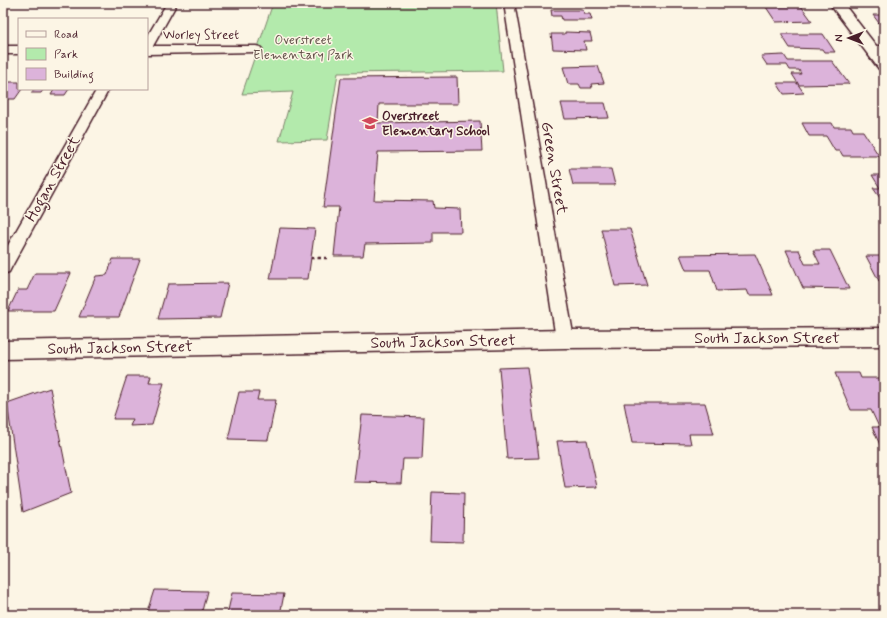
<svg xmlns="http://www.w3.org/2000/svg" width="887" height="618" font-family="Mynerve,sans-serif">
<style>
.green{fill:#b3eaac;stroke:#7e846c}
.building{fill:#dcb3da;stroke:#4a1f2b}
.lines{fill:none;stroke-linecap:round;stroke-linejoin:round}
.minor-casing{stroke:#4a1f2b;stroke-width:3}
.tertiary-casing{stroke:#4a1f2b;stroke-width:3}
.secondary-casing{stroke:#4a1f2b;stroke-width:3}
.path{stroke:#4a1f2b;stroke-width:2.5;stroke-dasharray:3.5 3;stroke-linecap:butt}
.minor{fill:#fcf5e5;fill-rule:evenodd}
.tertiary{fill:#fcf5e5;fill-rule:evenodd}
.secondary{fill:#fcf5e5;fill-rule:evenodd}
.labels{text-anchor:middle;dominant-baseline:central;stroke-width:3;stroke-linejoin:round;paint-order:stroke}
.far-street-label{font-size:13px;fill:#4a1f2b;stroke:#fcf5e5}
.far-park-label{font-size:13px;fill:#64524b;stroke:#fcf5e5}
.far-poi-label{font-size:13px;font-weight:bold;fill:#4a1f2b;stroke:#fcf5e5;text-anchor:start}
.street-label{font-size:16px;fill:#4a1f2b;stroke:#fcf5e5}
</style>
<rect width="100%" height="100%" fill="#fcf5e5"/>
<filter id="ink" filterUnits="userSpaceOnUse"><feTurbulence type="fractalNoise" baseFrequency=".025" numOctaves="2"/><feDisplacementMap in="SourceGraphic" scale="8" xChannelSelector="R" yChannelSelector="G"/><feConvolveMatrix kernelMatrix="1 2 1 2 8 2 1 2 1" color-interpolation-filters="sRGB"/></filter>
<g filter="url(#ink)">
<!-- green -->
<path class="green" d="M 273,3 L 496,3 L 503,71 L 338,73 L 327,140 L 279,141 L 293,92 L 242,94 Z"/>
<!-- building -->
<path class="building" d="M 872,3 L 884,3 L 884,6 L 875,7 Z
M 801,6 L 812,21 L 776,22 L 766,7 Z
M 551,10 L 583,10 L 584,14 L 590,14 L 592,20 L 562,20 L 561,16 L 552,16 Z
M 873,15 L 884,15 L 884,30 Z
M 565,32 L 590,33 L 592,41 L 584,41 L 586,50 L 553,49 L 551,34 L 565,34 Z
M 781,34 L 823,34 L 835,52 L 824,52 L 822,49 L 790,48 Z
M 784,55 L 788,61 L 832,61 L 849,84 L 799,85 L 792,74 L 801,74 L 799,70 L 790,70 L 787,65 L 767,65 L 761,56 Z
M 598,66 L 604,83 L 591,84 L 592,88 L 581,88 L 579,84 L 568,84 L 563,67 Z
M 457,77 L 458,104 L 379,104 L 378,123 L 480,121 L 482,151 L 378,152 L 374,200 L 433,201 L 434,208 L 460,209 L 461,232 L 433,232 L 433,243 L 365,244 L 363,256 L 334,256 L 339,207 L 323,207 L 341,78 Z
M 3,82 L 19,82 L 19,89 L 22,89 L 15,99 L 3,99 Z
M 777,83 L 797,83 L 804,93 L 784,94 Z
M 34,89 L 69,89 L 65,95 L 51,95 L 54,90 L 43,90 L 41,93 L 31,93 Z
M 561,103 L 605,103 L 609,118 L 565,119 Z
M 802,123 L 832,123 L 834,127 L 851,127 L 853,131 L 863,131 L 879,156 L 843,156 L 840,151 L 835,151 L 826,136 L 809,136 Z
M 569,169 L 611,169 L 615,185 L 573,185 Z
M 872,175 L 884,175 L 884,198 L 880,198 L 873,188 L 880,188 Z
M 280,228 L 315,229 L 308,279 L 270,279 Z
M 601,229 L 630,229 L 647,285 L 615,286 Z
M 786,250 L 799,250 L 805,264 L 820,264 L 813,250 L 830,250 L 849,289 L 803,288 Z
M 755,254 L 773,295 L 749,295 L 747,290 L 717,291 L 710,270 L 686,270 L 680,255 Z
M 866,256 L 884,256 L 884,281 L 879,281 Z
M 113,259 L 140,259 L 119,317 L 79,317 L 96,276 L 107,275 Z
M 35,273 L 71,273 L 54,311 L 8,311 L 18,290 L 27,290 Z
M 228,283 L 220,318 L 158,319 L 168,284 Z
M 527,367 L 539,458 L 507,459 L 499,368 Z
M 835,373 L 859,373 L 861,378 L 884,378 L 884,445 L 880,445 L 872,427 L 879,427 L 871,410 L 851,410 Z
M 127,376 L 151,376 L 149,383 L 164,383 L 152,425 L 130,426 L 133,419 L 113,419 Z
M 50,388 L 71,493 L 23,512 L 7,403 Z
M 239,392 L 259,392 L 257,400 L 276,400 L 268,440 L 228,439 Z
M 624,403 L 705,403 L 714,434 L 689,434 L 691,444 L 632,443 Z
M 362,415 L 424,417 L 422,459 L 403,459 L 401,483 L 354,482 Z
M 587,440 L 597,487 L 565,488 L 557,441 Z
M 432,492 L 464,493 L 463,542 L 430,541 Z
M 155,590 L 207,591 L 201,615 L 147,615 Z
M 232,593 L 284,594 L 280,615 L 227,615 Z"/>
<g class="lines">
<defs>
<path id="minor" d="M 167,3 L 177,3 L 153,46 L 256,46 L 260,47 L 262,49 L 260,51 L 256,52 L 147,54 L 147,37 Z
M 504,3 L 514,3 L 574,339 L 571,344 L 565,346 L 559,344 L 556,339 Z
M 3,46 L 19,46 L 19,54 L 3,54 Z
M 871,46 L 884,46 L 884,52 L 867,51 L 865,49 L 867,47 Z
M 97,89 L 109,89 L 11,268 L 9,272 L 3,274 L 3,254 Z"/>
<path id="tertiary" d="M 829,3 L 843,3 L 884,56 L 884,70 L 879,69 Z"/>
<path id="secondary" d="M 884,328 L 884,346 L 565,348 L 3,359 L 3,341 L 565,330 Z"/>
</defs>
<!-- minor casing -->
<use href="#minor" class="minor-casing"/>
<!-- tertiary casing -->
<use href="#tertiary" class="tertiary-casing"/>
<!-- secondary casing -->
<use href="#secondary" class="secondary-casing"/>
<!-- path -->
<path class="path" d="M 311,258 L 327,258"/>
<!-- minor -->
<use href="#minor" class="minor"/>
<!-- tertiary -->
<use href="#tertiary" class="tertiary"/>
<!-- secondary -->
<use href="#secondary" class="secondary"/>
</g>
</g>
<!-- icons -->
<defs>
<symbol id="school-bare" viewBox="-9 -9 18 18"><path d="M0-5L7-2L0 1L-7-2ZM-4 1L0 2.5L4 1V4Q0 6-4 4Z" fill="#d1495b" stroke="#fcf5e5" stroke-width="2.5" paint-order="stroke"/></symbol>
</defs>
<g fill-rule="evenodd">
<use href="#school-bare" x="359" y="112" width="22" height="22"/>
</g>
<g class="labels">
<!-- far-street labels -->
<g class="far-street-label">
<text x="201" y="35">Worley Street</text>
</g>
<!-- far-park labels -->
<g class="far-park-label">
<text x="303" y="40">Overstreet<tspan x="303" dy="15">Elementary Park</tspan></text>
</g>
<!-- far-poi labels -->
<g class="far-poi-label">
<text x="382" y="116">Overstreet<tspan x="382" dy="15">Elementary School</tspan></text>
</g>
<!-- street labels -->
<g class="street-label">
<text transform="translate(554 168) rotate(80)">Green Street</text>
<text transform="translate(53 179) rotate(-61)">Hogan Street</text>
<text x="767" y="338">South Jackson Street</text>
<text transform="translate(443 342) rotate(-1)">South Jackson Street</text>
<text transform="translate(120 348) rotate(-1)">South Jackson Street</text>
</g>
</g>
<!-- margin -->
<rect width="887" height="618" fill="none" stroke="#fcf5e5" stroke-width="16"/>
<rect x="8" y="8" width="871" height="602" fill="none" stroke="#4a1f2b" stroke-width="1.5" filter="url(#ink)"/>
<!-- legend -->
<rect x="18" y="18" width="130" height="72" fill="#fcf5e5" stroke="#b59f9b"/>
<rect x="26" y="31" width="20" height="6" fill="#fcf5e5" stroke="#b59f9b"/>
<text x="54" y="38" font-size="12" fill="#4a1f2b">Road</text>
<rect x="26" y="48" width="20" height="12" fill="#b3eaac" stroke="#b59f9b"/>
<text x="54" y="58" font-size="12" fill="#4a1f2b">Park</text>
<rect x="26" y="68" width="20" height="12" fill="#dcb3da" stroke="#b59f9b"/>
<text x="54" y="78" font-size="12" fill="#4a1f2b">Building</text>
<!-- north arrow -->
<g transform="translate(849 38) rotate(270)" stroke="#fcf5e5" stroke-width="3" paint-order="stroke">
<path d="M0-3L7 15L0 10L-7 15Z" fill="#4a1f2b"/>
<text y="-6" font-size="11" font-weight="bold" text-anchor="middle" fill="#4a1f2b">N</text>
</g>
</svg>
